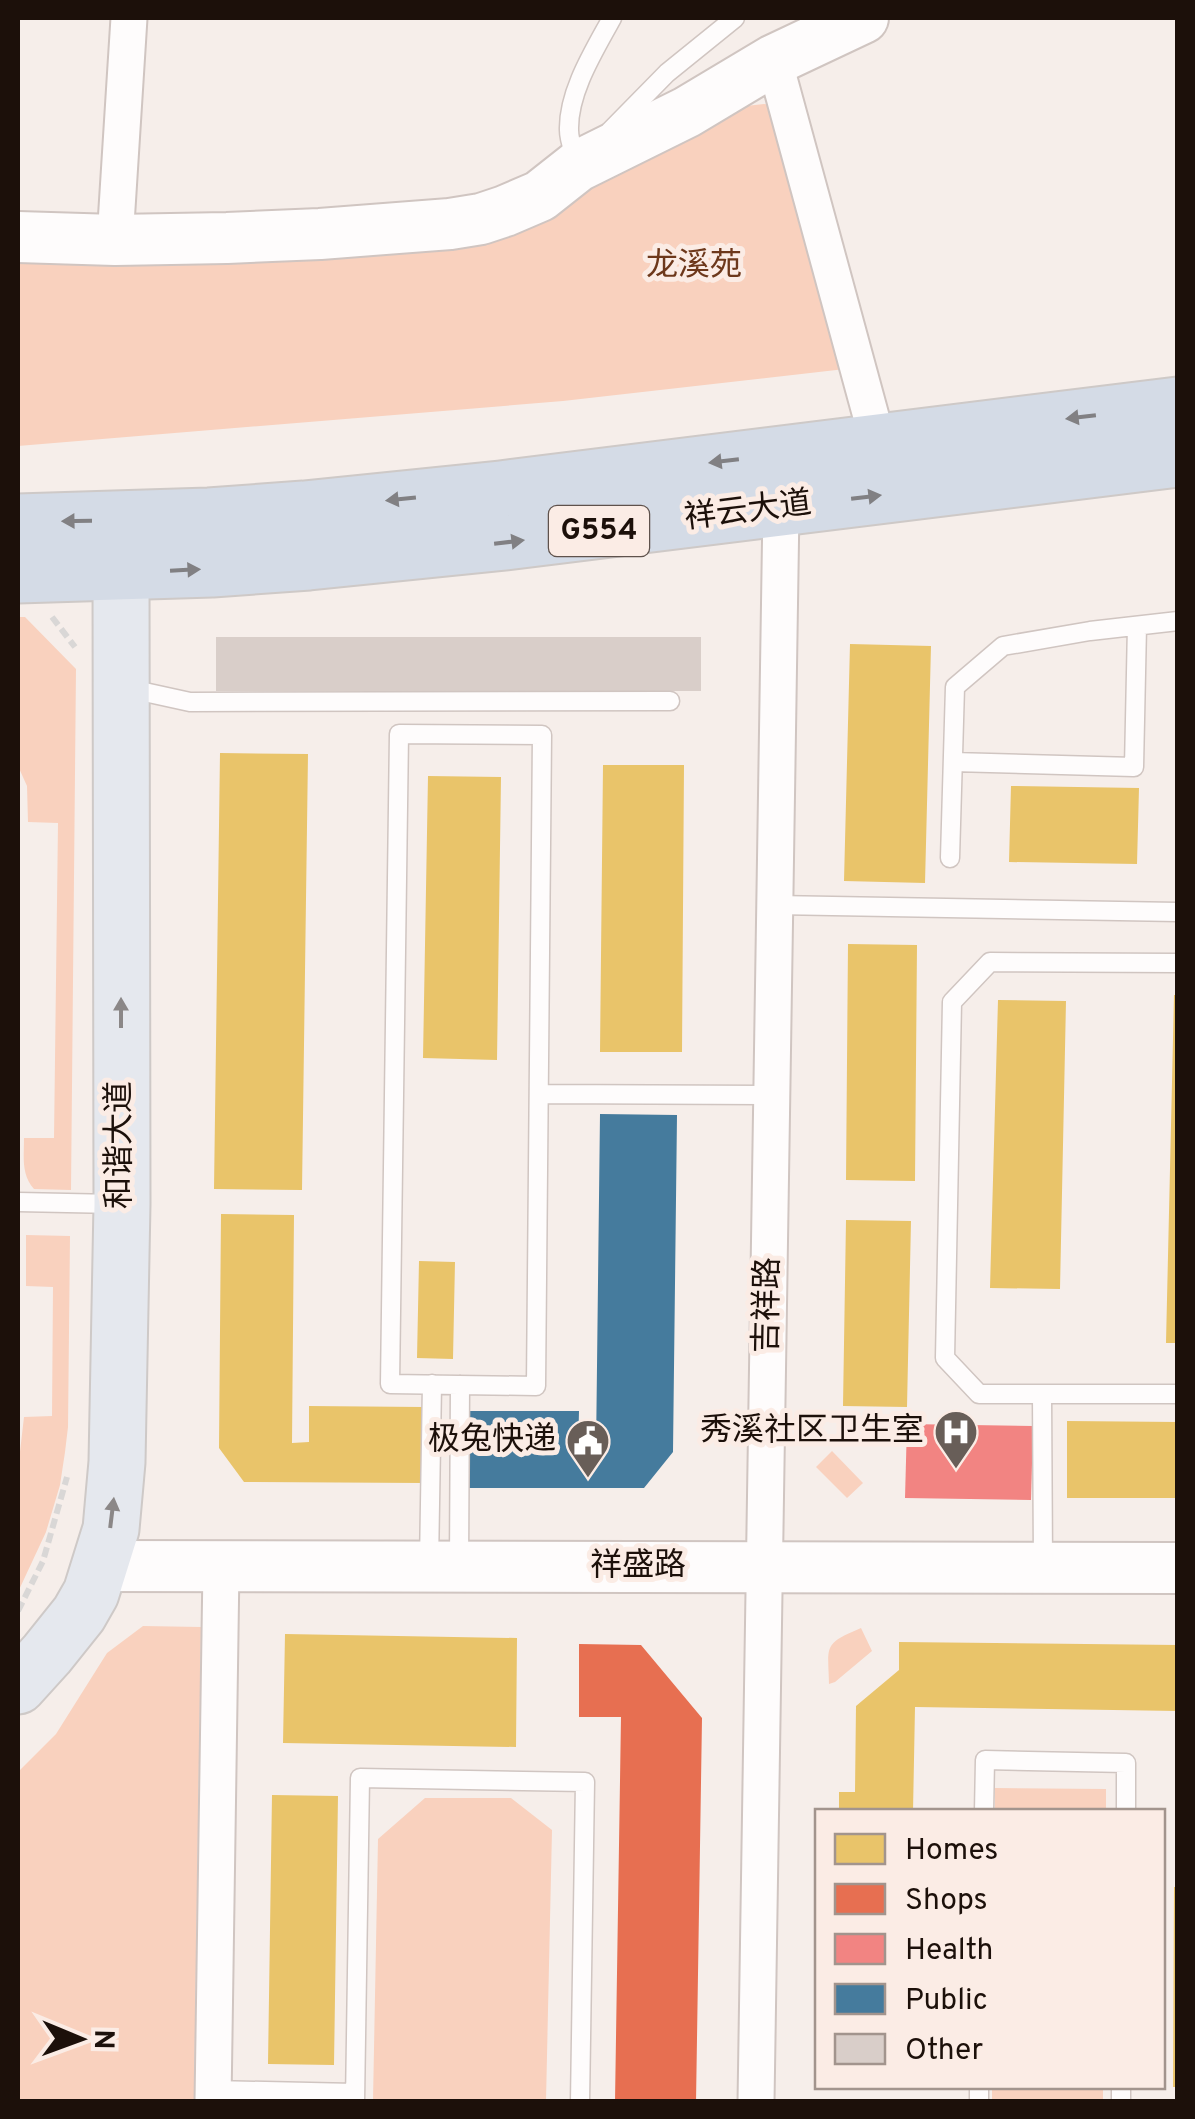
<svg xmlns="http://www.w3.org/2000/svg" width="1195" height="2119" font-family="Overpass,'Noto Sans SC',sans-serif">
<style>
.green{fill:#f9d1be}
.homes{fill:#e9c46a}
.shops{fill:#e76f51}
.health{fill:#f28482}
.public{fill:#457b9d}
.building{fill:#d9cec9}
.lines{fill:none;stroke-linecap:round;stroke-linejoin:round}
.lane-casing{stroke:#d0c5c1;stroke-width:21}
.street-casing{stroke:#d0c5c1;stroke-width:39}
.secondary-casing{stroke:#d0c5c1;stroke-width:54}
.primary-casing{stroke:#cec9c7;stroke-width:59}
.highway-casing{stroke:#cec9c7;stroke-width:59}
.path{stroke:#d9d7d6;stroke-width:6;stroke-dasharray:10 5;stroke-linecap:butt}
.lane{stroke:#fefcfc;stroke-width:18}
.street{stroke:#fefcfc;stroke-width:35}
.secondary{stroke:#fefcfc;stroke-width:50}
.primary{stroke:#e5e8ee;stroke-width:55}
.highway{stroke:#d4dbe6;stroke-width:55}
.oneway{fill:#818083}
.oneway2{fill:#8b8787}
.labels{text-anchor:middle;dominant-baseline:central;stroke-width:10;stroke-linejoin:round;paint-order:stroke}
.shield{fill:#fbece5;stroke:#5f524c;stroke-width:2.5}
.shield-label{font-size:30px;font-weight:bold;fill:#1c100a}
.park-label{font-size:32px;fill:#6d381b;stroke:#fbece5}
.street-label{font-size:32px;fill:#1c100a;stroke:#fbece5}
.poi-label{font-size:32px;fill:#1c100a;stroke:#fbece5;text-anchor:end}
</style>
<rect width="100%" height="100%" fill="#f6eeea"/>
<!-- green -->
<path class="green" d="M 764,104 L 773,105 L 845,369 L 563,401 L 18,446 L 18,253 L 503,233 L 737,107 Z
M 18,617 L 25,617 L 76,669 L 71,1190 L 34,1189 C 21,1174 24,1157 24,1138 L 54,1138 L 58,823 L 28,822 L 27,786 L 18,766 Z
M 26,1235 L 70,1236 L 68,1427 L 65,1452 L 60,1485 L 46,1532 L 18,1592 L 18,1469 L 24,1417 L 52,1416 L 53,1287 L 26,1286 Z
M 832,1451 L 863,1483 L 847,1498 L 816,1467 Z
M 143,1626 L 201,1627 L 194,2101 L 18,2102 L 18,1772 L 56,1734 L 107,1653 Z
M 861,1628 L 872,1651 L 835,1682 L 829,1684 C 828,1645 823,1644 861,1628 Z
M 995,1788 L 1106,1789 L 1106,1811 L 995,1811 Z
M 425,1798 L 511,1798 L 552,1830 L 546,2101 L 373,2101 L 378,1839 Z
M 992,2087 L 1103,2087 L 1103,2101 L 992,2101 Z"/>
<!-- homes -->
<path class="homes" d="M 850,644 L 931,646 L 925,883 L 844,881 Z
M 220,753 L 308,754 L 302,1190 L 214,1189 Z
M 603,765 L 684,765 L 682,1052 L 600,1052 Z
M 428,776 L 501,777 L 497,1060 L 423,1058 Z
M 1011,786 L 1139,788 L 1137,864 L 1009,862 Z
M 848,944 L 917,945 L 915,1181 L 846,1180 Z
M 1174,995 L 1178,995 L 1178,1343 L 1166,1343 Z
M 998,1000 L 1066,1001 L 1060,1289 L 990,1288 Z
M 221,1214 L 294,1215 L 292,1443 L 309,1442 L 309,1406 L 423,1407 L 422,1483 L 244,1482 L 219,1448 Z
M 846,1220 L 911,1221 L 907,1407 L 843,1406 Z
M 419,1261 L 455,1262 L 453,1359 L 417,1358 Z
M 1067,1421 L 1178,1422 L 1178,1498 L 1067,1498 Z
M 285,1634 L 517,1638 L 516,1747 L 283,1743 Z
M 899,1642 L 1178,1645 L 1178,1711 L 915,1707 L 913,1812 L 839,1812 L 839,1792 L 855,1792 L 856,1706 L 899,1670 Z
M 272,1795 L 338,1796 L 334,2065 L 268,2064 Z
M 1174,1887 L 1178,1887 L 1178,2087 L 1173,2087 Z"/>
<!-- shops -->
<path class="shops" d="M 579,1644 L 641,1645 L 702,1718 L 696,2102 L 615,2102 L 621,1717 L 579,1717 Z"/>
<!-- health -->
<path class="health" d="M 907,1424 L 1033,1426 L 1031,1500 L 905,1498 Z"/>
<!-- public -->
<path class="public" d="M 600,1114 L 677,1115 L 673,1452 L 644,1488 L 469,1488 L 469,1411 L 579,1411 L 578,1451 L 596,1451 Z"/>
<!-- building -->
<path class="building" d="M 216,637 L 701,637 L 701,691 L 216,691 Z"/>
<g class="lines">
<defs>
<path id="lane" d="M 610,131 L 667,73 L 735,18
M 577,162 C 574,151 569,142 569,130 C 568,92 594,51 612,18
M 126,688 L 190,702 L 670,701
M 399,734 L 542,735 L 536,1386 L 390,1384 Z
M 953,762 L 1134,767 L 1137,626
M 950,858 L 955,687 L 1003,646 L 1090,631 L 1178,621
M 775,905 L 1178,912
M 1178,963 L 990,962 L 952,1002 L 945,1358 L 979,1394 L 1178,1394
M 539,1094 L 772,1095
M 18,1202 L 116,1204
M 1042,1394 L 1043,1563
M 429,1564 L 432,1384
M 459,1564 L 460,1385
M 984,1812 L 985,1760 L 1126,1763 L 1126,1812
M 213,2090 L 355,2093
M 355,2102 L 360,1778 L 585,1782 L 580,2102
M 979,2102 L 979,2086
M 1121,2102 L 1121,2086"/>
<path id="street" d="M 774,60 L 878,442
M 115,240 L 129,18
M 213,2102 L 221,1567
M 756,2102 L 781,508"/>
<path id="secondary" d="M 18,237 L 115,240 L 227,238 L 320,234 L 450,224 L 481,219 L 505,211 L 540,196 L 578,166 L 687,112 L 774,60 L 863,18
M 98,1566 L 1178,1568"/>
<path id="primary" d="M 18,1686 L 47,1654 L 79,1614 L 91,1593 L 111,1529 L 117,1462 L 122,1204 L 121,573"/>
<path id="highway" d="M 18,522 L 209,516 L 304,509 L 500,489 L 1178,405
M 18,575 L 212,569 L 309,562 L 506,542 L 1178,459"/>
</defs>
<!-- lane casing -->
<use href="#lane" class="lane-casing"/>
<!-- street casing -->
<use href="#street" class="street-casing"/>
<!-- secondary casing -->
<use href="#secondary" class="secondary-casing"/>
<!-- primary casing -->
<use href="#primary" class="primary-casing"/>
<!-- highway casing -->
<use href="#highway" class="highway-casing"/>
<!-- path -->
<path class="path" d="M 52,617 L 75,647
M 18,1611 L 43,1561 L 67,1477"/>
<!-- lane -->
<use href="#lane" class="lane"/>
<!-- street -->
<use href="#street" class="street"/>
<!-- secondary -->
<use href="#secondary" class="secondary"/>
<!-- primary -->
<use href="#primary" class="primary"/>
<!-- highway -->
<use href="#highway" class="highway"/>
</g>
<!-- one-way arrows -->
<defs><path id="oneway-solid" d="M-6-.8H1V-3.2L6.5 0L1 3.2V.8H-6Z" transform="scale(2.5)"/></defs>
<g class="oneway">
<use href="#oneway-solid" transform="translate(1081 417) rotate(173)"/>
<use href="#oneway-solid" transform="translate(724 461) rotate(173)"/>
<use href="#oneway-solid" transform="translate(866 497) rotate(-7)"/>
<use href="#oneway-solid" transform="translate(401 499) rotate(174)"/>
<use href="#oneway-solid" transform="translate(77 521) rotate(179)"/>
<use href="#oneway-solid" transform="translate(509 542) rotate(-7)"/>
<use href="#oneway-solid" transform="translate(185 570) rotate(-3)"/>
</g>
<g class="oneway2">
<use href="#oneway-solid" transform="translate(121 1013) rotate(-90)"/>
<use href="#oneway-solid" transform="translate(112 1513) rotate(-83)"/>
</g>
<!-- icons -->
<defs>
<symbol id="hospital-pin" viewBox="-11 -11 22 30"><path d="M0 17L-7.5 6A9.5 9.5 0 1 1 7.5 6Z" fill="#685e58" stroke="#fbece5"/><path d="M-5-5h3v3.5h4V-5h3V5h-3V1.5h-4V5h-3Z" fill="#fff"/></symbol>
<symbol id="civic-pin" viewBox="-11 -11 22 30"><path d="M0 17L-7.5 6A9.5 9.5 0 1 1 7.5 6Z" fill="#685e58" stroke="#fbece5"/><path d="M-.6-6.5H3V-4.5H.6V-3L4-1V1h2V6H-6V1h2V-1L-.6-3ZM-1.2 2.5V6h2.4V2.5Z" fill="#fff"/></symbol>
</defs>
<g fill-rule="evenodd">
<use href="#hospital-pin" x="931" y="1407" width="50" height="68"/>
<use href="#civic-pin" x="563" y="1416" width="50" height="68"/>
</g>
<g class="labels">
<!-- shield labels -->
<rect class="shield" x="549" y="506" width="100" height="50" rx="8"/>
<g class="shield-label">
<text x="599" y="531">G554</text>
</g>
<!-- park labels -->
<g class="park-label">
<text x="694" y="267">龙溪苑</text>
</g>
<!-- street labels -->
<g class="street-label">
<text transform="translate(748 512) rotate(-7)">祥云大道</text>
<text transform="translate(121 1145) rotate(-90)">和谐大道</text>
<text transform="translate(769 1305) rotate(-89)">吉祥路</text>
<text x="638" y="1567">祥盛路</text>
</g>
<!-- poi labels -->
<g class="poi-label">
<text x="924" y="1432">秀溪社区卫生室</text>
<text x="556" y="1441">极兔快递</text>
</g>
</g>
<!-- border -->
<rect width="1195" height="2119" fill="none" stroke="#1c100a" stroke-width="40"/>
<!-- legend -->
<rect x="815" y="1809" width="350" height="280" fill="#fbece5" stroke="#a2948d" stroke-width="2.5"/>
<rect x="835" y="1834" width="50" height="30" fill="#e9c46a" stroke="#a2948d" stroke-width="2.5"/>
<text x="905" y="1859" font-size="30" fill="#1c100a">Homes</text>
<rect x="835" y="1884" width="50" height="30" fill="#e76f51" stroke="#a2948d" stroke-width="2.5"/>
<text x="905" y="1909" font-size="30" fill="#1c100a">Shops</text>
<rect x="835" y="1934" width="50" height="30" fill="#f28482" stroke="#a2948d" stroke-width="2.5"/>
<text x="905" y="1959" font-size="30" fill="#1c100a">Health</text>
<rect x="835" y="1984" width="50" height="30" fill="#457b9d" stroke="#a2948d" stroke-width="2.5"/>
<text x="905" y="2009" font-size="30" fill="#1c100a">Public</text>
<rect x="835" y="2034" width="50" height="30" fill="#d9cec9" stroke="#a2948d" stroke-width="2.5"/>
<text x="905" y="2059" font-size="30" fill="#1c100a">Other</text>
<!-- north arrow -->
<g transform="translate(80 2039) rotate(91)" stroke="#fbece5" stroke-width="8" paint-order="stroke">
<path d="M0-8L18 38L0 25L-18 38Z" fill="#1c100a"/>
<text y="-15" font-size="28" font-weight="bold" text-anchor="middle" fill="#1c100a">N</text>
</g>
</svg>
